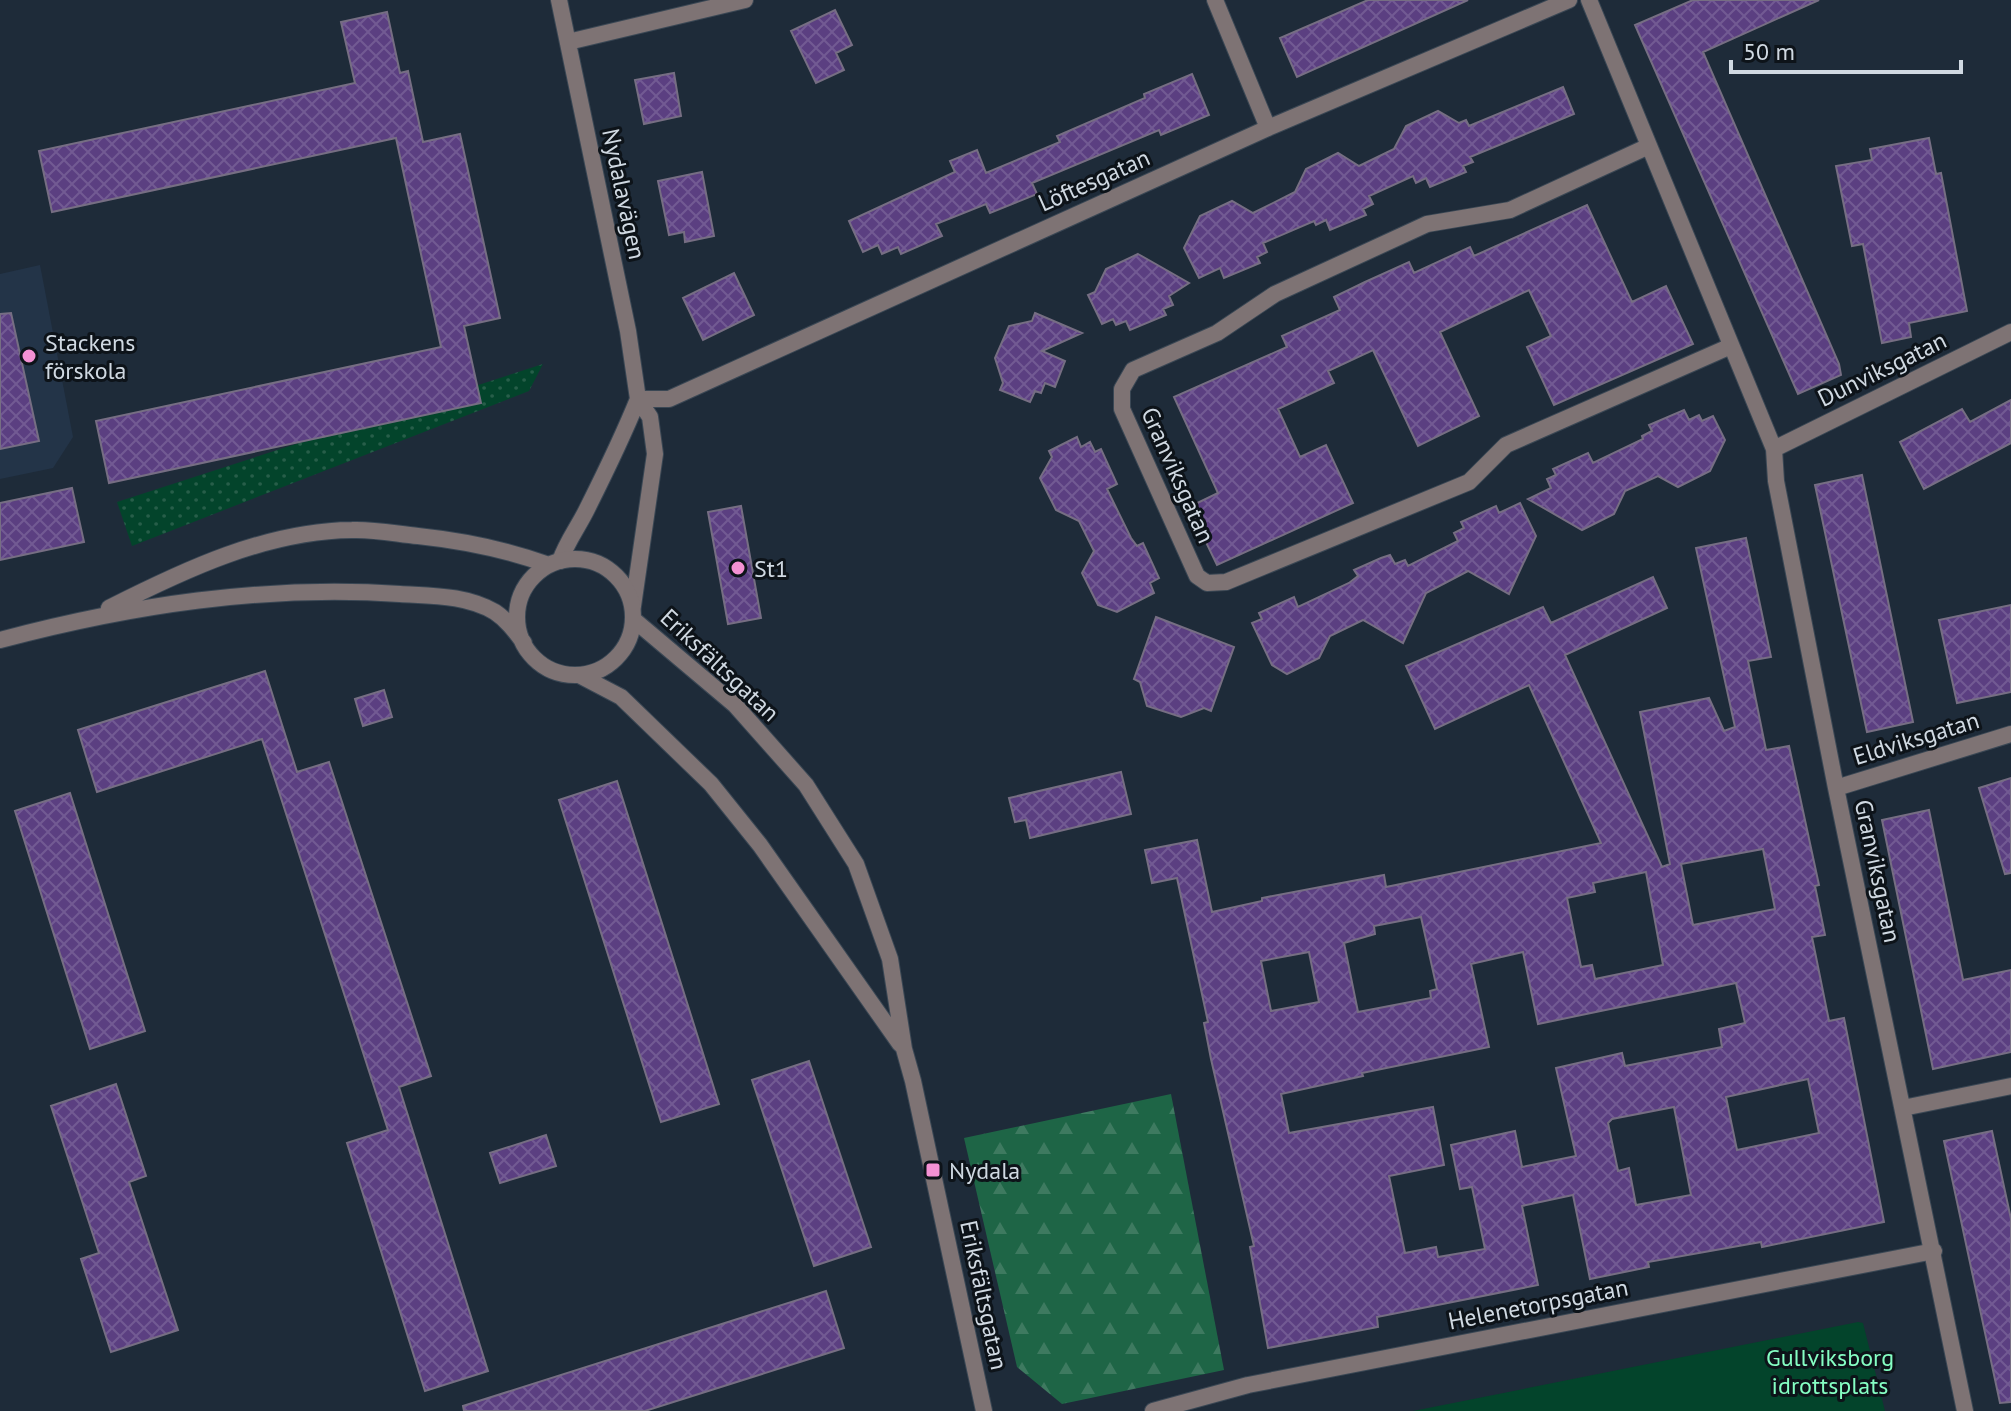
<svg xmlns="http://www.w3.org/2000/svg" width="2011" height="1411" font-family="'PT Sans',sans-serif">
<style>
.built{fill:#233448}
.grass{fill:url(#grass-dots)}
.forest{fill:url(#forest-firs)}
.park{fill:#03442b}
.building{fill:url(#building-cross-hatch);stroke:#766e83;stroke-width:2;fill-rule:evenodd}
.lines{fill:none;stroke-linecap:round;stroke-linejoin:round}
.minor-casing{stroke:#3a4754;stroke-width:18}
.tertiary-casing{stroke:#3a4754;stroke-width:18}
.minor{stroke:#7e7374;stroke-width:16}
.tertiary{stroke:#7e7374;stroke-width:16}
.poi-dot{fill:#f491d4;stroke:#0d1319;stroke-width:3}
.labels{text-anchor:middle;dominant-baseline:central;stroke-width:6;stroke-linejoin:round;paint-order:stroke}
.street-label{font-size:24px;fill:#d0d9e2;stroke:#0d1319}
.poi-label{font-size:24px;fill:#d0d9e2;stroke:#0d1319;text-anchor:start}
.park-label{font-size:24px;fill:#85fec3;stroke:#0d1319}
</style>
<defs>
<pattern id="grass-dots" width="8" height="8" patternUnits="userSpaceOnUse" patternTransform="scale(2)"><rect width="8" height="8" fill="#03442b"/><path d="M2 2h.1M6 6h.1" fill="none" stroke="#275e49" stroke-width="1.8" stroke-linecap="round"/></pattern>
<pattern id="forest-firs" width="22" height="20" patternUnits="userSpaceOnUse" patternTransform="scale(2)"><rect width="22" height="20" fill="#1e6546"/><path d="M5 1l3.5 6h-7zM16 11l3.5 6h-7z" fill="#3e7a60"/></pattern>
<pattern id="building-cross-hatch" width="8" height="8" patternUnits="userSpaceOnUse" patternTransform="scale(2)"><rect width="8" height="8" fill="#5b3f81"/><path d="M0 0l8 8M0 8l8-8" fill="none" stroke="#725a93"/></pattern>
</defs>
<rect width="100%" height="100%" fill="#1e2b39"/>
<!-- built -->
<path class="built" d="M 40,265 L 73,437 L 53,468 L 0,479 L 0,274 Z"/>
<!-- grass -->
<path class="grass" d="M 543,364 L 529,391 L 132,546 L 117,502 Z"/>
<!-- forest -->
<path class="forest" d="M 1171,1094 L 1224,1370 L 1062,1404 L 1017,1367 L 964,1138 Z"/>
<!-- park -->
<path class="park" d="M 1858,1322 L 1863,1323 L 1885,1411 L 1413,1411 Z"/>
<!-- building -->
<path class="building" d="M 1368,0 L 1468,0 L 1297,77 L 1280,38 Z
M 1693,0 L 1819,0 L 1703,52 L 1839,364 L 1841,375 L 1798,394 L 1635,25 Z
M 835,10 L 852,45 L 836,53 L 844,70 L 816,83 L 791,31 Z
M 387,12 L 400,73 L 408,71 L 423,142 L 460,134 L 500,318 L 464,326 L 481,403 L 109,483 L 96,421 L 441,347 L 396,138 L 52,212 L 39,151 L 355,83 L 341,22 Z
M 674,73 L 681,116 L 644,124 L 635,80 Z
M 1192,74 L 1209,115 L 1161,135 L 1159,130 L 1032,183 L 1037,194 L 990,213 L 986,204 L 936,224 L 942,236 L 901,254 L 898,247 L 882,254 L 878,245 L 863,252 L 849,221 L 955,172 L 950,161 L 977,150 L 986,173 L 1060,142 L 1057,136 L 1145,98 L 1144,94 Z
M 1563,87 L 1574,114 L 1470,157 L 1473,162 L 1463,166 L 1466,172 L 1430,187 L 1426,178 L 1416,183 L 1413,176 L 1369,196 L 1373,204 L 1363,209 L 1366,215 L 1330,230 L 1326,220 L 1316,225 L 1314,221 L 1263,243 L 1267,252 L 1257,257 L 1260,263 L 1224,278 L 1220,268 L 1199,278 L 1184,248 L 1200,216 L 1232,201 L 1253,213 L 1295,192 L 1306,169 L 1338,153 L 1359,166 L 1394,149 L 1406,126 L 1438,111 L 1459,123 L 1466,120 L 1469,126 Z
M 1929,138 L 1936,174 L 1941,173 L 1967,311 L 1909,323 L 1911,337 L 1882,343 L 1863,244 L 1852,246 L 1836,166 L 1872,160 L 1870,149 Z
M 702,172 L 714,236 L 685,242 L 684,232 L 669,235 L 658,181 Z
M 1587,205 L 1632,302 L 1666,286 L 1693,344 L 1554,405 L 1527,347 L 1551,336 L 1529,290 L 1440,332 L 1479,416 L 1418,446 L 1373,350 L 1328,371 L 1334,383 L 1278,409 L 1300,457 L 1326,445 L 1353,503 L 1217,565 L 1189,507 L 1218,493 L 1174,397 L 1287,347 L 1282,336 L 1340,310 L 1334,297 L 1365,282 L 1409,262 L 1414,273 L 1470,247 L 1474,256 Z
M 1138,254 L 1189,283 L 1169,296 L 1173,305 L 1163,309 L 1166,315 L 1130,330 L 1126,321 L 1116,325 L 1113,319 L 1102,324 L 1088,295 L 1095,292 L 1106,269 Z
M 734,273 L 754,315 L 703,340 L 683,298 Z
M 11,313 L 39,441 L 0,449 L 0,314 Z
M 1035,313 L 1082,333 L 1042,351 L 1065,361 L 1055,387 L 1045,383 L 1041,393 L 1035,391 L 1030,402 L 1000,390 L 1003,383 L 995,358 L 1009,326 L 1032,321 Z
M 2011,400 L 2011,443 L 1924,489 L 1900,442 L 1962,409 L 1970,422 Z
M 1684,410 L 1689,420 L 1699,415 L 1702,421 L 1713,416 L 1725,440 L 1710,471 L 1678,487 L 1658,476 L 1625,491 L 1614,514 L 1582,530 L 1528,499 L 1551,488 L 1547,479 L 1556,475 L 1553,469 L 1588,453 L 1593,463 L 1643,439 L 1642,436 L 1652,431 L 1649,425 Z
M 1077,437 L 1081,447 L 1090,442 L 1095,452 L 1101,449 L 1117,484 L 1107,489 L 1131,538 L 1137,546 L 1143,543 L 1159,578 L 1150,583 L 1154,593 L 1117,612 L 1098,605 L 1082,573 L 1094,551 L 1079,521 L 1056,510 L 1040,478 L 1052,457 L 1049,451 Z
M 1862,475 L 1913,722 L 1867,732 L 1815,485 Z
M 72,488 L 84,542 L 0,560 L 0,503 Z
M 1520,503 L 1536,536 L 1509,594 L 1468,571 L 1426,593 L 1403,643 L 1363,620 L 1330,636 L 1319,658 L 1287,674 L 1272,665 L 1252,623 L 1262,619 L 1259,613 L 1294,597 L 1298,607 L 1349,583 L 1358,576 L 1354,570 L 1381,558 L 1390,555 L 1395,564 L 1405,560 L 1408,566 L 1458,541 L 1454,533 L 1464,528 L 1461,522 L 1496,506 L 1499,513 Z
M 741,506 L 761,618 L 728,624 L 708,512 Z
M 1746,538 L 1771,657 L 1748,661 L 1766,750 L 1789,746 L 1819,885 L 1815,886 L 1825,935 L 1812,937 L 1829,1021 L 1844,1018 L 1884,1222 L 1762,1247 L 1761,1242 L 1648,1262 L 1649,1267 L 1590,1279 L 1573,1195 L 1522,1206 L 1538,1285 L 1377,1317 L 1378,1327 L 1268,1348 L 1250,1247 L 1254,1246 L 1211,1059 L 1204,1023 L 1208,1022 L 1177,878 L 1152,883 L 1145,850 L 1197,840 L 1212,912 L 1262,901 L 1262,898 L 1384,875 L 1386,887 L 1601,843 L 1529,685 L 1435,729 L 1406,666 L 1543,607 L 1551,623 L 1653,577 L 1667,608 L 1565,655 L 1662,867 L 1670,864 L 1640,712 L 1709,698 L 1724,731 L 1735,727 L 1696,548 ZM 1763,849 L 1775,909 L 1693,925 L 1681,864 ZM 1646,872 L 1663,965 L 1595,979 L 1592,965 L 1581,967 L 1567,898 L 1595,892 L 1593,883 ZM 1421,917 L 1437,989 L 1430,991 L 1431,998 L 1358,1012 L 1344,943 L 1375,934 L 1374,926 ZM 1309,952 L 1319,1002 L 1271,1011 L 1261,961 ZM 1523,952 L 1538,1024 L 1736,983 L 1745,1023 L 1719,1029 L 1722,1047 L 1625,1066 L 1622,1053 L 1556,1068 L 1576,1156 L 1522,1167 L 1515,1131 L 1451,1145 L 1460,1189 L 1472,1187 L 1485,1249 L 1438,1257 L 1436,1247 L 1405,1253 L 1389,1176 L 1444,1165 L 1433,1107 L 1289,1133 L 1281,1094 L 1363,1076 L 1362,1073 L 1489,1047 L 1471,964 ZM 1808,1079 L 1819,1133 L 1737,1150 L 1726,1097 ZM 1674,1107 L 1691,1195 L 1636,1205 L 1629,1168 L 1618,1171 L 1608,1123 L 1612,1119 Z
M 2011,605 L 2011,692 L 1957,703 L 1939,620 Z
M 1156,617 L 1234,647 L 1211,711 L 1204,708 L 1181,717 L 1147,706 L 1140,682 L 1134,679 Z
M 265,671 L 297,772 L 329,762 L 431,1076 L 399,1087 L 488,1371 L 425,1391 L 347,1143 L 388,1130 L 262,739 L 97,792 L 78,730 Z
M 384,690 L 392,717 L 363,726 L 355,699 Z
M 1121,772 L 1131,814 L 1030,838 L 1026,820 L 1015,822 L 1009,798 Z
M 2011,778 L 2011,873 L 2005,874 L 1979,788 Z
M 617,781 L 719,1104 L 661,1122 L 559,800 Z
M 70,793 L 145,1031 L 90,1049 L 15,811 Z
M 1929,810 L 1963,980 L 2011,970 L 2011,1052 L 1933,1069 L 1882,820 Z
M 809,1061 L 871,1247 L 814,1266 L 752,1080 Z
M 116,1084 L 146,1176 L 129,1182 L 178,1330 L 111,1352 L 81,1259 L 99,1253 L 51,1106 Z
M 1992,1131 L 2011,1219 L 2011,1402 L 2000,1403 L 1944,1141 Z
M 546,1135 L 556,1166 L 500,1183 L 490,1153 Z
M 826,1291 L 844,1348 L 645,1411 L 464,1411 L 463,1406 Z"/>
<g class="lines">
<defs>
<path id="minor" d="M 559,0 L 628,331 L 638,399 L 650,417 L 655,454 L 633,606
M 1215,0 L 1268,128
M 1589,0 L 1774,449 L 1776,481 L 1836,788 L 1965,1411
M 568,42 L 745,0
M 1649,146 L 1510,210 L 1427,224 L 1275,294 L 1217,333 L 1133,370 L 1122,389 L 1122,409 L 1197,576 L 1207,583 L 1226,582 L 1469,482 L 1506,445 L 1731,346
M 638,399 L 669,399 L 1268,128 L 1569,0
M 1774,449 L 2011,332
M 560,561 C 567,541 579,526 588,507 C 606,471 623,436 638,399
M 1836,788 L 2011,734
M 1903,1108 L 2011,1086
M 1153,1411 L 1248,1385 L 1934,1251"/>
<path id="tertiary" d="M517 617a58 58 0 1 1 116 0a58 58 0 1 1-116 0Z
M 109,608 C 184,570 266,531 352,530 C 374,529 397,534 418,536 C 465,541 505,549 549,565
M 633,619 L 735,705 L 806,785 L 856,864 L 890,959 L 904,1049 L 913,1081 L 984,1411
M 0,640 C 132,605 263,585 400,594 C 432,596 466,595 495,612 C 507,620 515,631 524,643
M 579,675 L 621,697 L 711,784 L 760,845 L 900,1044"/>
</defs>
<!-- minor casing -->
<use href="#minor" class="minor-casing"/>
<!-- tertiary casing -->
<use href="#tertiary" class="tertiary-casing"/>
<!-- minor -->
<use href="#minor" class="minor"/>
<!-- tertiary -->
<use href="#tertiary" class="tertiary"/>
</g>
<!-- markers -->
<g class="poi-dot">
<circle cx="29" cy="356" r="8"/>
<circle cx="738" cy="568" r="8"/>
<rect x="925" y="1162" width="16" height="16" rx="4"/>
</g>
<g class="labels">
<!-- street labels -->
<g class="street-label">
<text transform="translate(1094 180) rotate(-24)">Löftesgatan</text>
<text transform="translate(624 194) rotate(78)">Nydalavägen</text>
<text transform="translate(1882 369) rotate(-26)">Dunviksgatan</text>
<text transform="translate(1178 475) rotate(66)">Granviksgatan</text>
<text transform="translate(720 665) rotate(43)">Eriksfältsgatan</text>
<text transform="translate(1916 738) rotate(-17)">Eldviksgatan</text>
<text transform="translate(1878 871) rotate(78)">Granviksgatan</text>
<text transform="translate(984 1295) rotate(78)">Eriksfältsgatan</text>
<text transform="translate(1538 1304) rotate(-11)">Helenetorpsgatan</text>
</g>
<!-- poi labels -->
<g class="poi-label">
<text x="45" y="342">Stackens<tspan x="45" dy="28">förskola</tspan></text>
<text x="754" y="568">St1</text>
<text x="949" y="1170">Nydala</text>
</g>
<!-- park labels -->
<g class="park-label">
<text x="1830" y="1357">Gullviksborg<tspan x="1830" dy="28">idrottsplats</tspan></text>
</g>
</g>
<!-- scale -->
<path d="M1731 60v12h230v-12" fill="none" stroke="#d0d9e2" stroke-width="4"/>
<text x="1743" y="60" font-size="24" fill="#d0d9e2" stroke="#0d1319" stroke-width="6" paint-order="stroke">50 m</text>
</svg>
